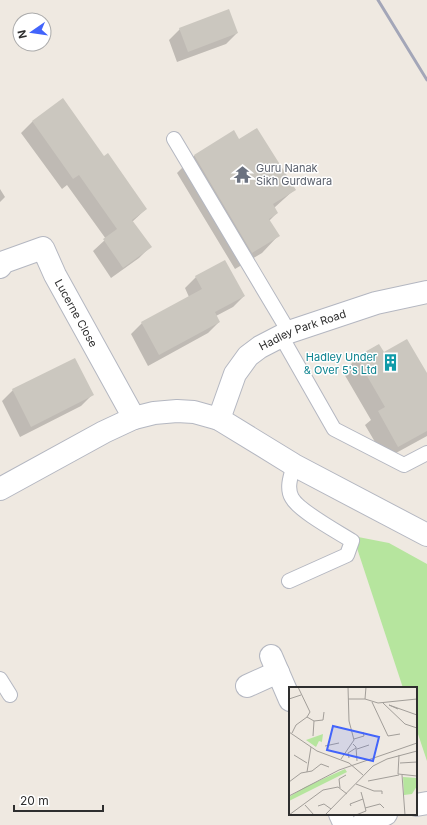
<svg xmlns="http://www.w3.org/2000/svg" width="427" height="825" font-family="Inter,sans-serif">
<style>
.green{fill:#b6e59e}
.shadow{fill:#0003}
.building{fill:#cbc7bf}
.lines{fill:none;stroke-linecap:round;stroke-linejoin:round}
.service-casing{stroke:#b4b7c1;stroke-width:16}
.minor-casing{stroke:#b4b7c1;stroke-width:24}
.tertiary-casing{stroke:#b4b7c1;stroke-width:24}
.service{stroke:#fff;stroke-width:14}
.minor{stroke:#fff;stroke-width:22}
.tertiary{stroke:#fff;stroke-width:22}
.rail{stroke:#a3a6b8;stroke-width:3}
.labels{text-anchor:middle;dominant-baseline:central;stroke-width:3;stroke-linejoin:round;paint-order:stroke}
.worship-label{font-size:11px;fill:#5b616d;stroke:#fff;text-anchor:start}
.street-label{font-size:11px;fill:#2e2e2e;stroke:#fff}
.culture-label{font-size:11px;fill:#0d838f;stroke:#fff;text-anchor:end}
.inset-road{fill:none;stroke:#a29e99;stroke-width:1}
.view{fill:#4264fb;fill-opacity:0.15;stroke:#4264fb;stroke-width:2}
.inset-edge{fill:none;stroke:#2e2e2e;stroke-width:2}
</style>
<rect width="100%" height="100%" fill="#efe9e1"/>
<!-- green -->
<path class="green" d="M 353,536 L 389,543 L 427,564 L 427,761 L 416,728 L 416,688 L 403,688 Z"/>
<!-- shadow -->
<path class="shadow" d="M 180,29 L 237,33 L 226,44 L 177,62 L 169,40 Z
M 63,100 L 104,158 L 146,209 L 132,222 L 150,247 L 139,258 L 111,278 L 93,251 L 106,239 L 67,185 L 62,189 L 21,133 L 32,122 Z
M 233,132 L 239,140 L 295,189 L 274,208 L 277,213 L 269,221 L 278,236 L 262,253 L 235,269 L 177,173 L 194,156 Z
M 0,189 L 5,197 L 0,202 Z
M 196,277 L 244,296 L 233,307 L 216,316 L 219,322 L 208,333 L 148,366 L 131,334 L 142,323 L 189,297 L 185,288 Z
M 378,345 L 383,354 L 427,375 L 427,436 L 385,459 L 365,425 L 371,420 L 343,372 L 357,358 Z
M 13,390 L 92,395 L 81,406 L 20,437 L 2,401 Z"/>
<!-- building -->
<path class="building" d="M 229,9 L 238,33 L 188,52 L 179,28 Z
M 63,98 L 104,156 L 108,153 L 147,209 L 132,220 L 152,247 L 123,268 L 103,239 L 117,229 L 79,175 L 73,179 L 32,121 Z
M 257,128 L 296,190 L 273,204 L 278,213 L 269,219 L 280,236 L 252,253 L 194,155 L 234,130 L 239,139 Z
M 225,260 L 245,296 L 215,312 L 220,322 L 159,355 L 141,322 L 202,289 L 195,276 Z
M 407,339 L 427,373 L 427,431 L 398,447 L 378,411 L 385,407 L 356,357 L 379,344 L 384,352 Z
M 75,358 L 94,395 L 31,427 L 12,389 Z"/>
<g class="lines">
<defs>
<path id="service" d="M 174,139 L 289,332
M 281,336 L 334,429 L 404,465 L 427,453
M 289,581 L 347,555 L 352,541 C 338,532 299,511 292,498 C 286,488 291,475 294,465
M 0,679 L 10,695"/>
<g id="minor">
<path id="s1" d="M 0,267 L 4,262 L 43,248 L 55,275 L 134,418"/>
<path id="s2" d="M 219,419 L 235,374 L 248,356 L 260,347 L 289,332 L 376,303 L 427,292"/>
<path d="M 271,656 L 290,700"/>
<path d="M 247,686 L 278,672"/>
<path d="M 416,805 L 427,803"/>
<path d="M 340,814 L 345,825"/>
<path d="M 361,825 L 386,814"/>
</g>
<path id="tertiary" d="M 0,489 L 104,432 L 134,418 L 154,413 L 177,411 L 194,412 L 219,419 L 294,465 L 427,535"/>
</defs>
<!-- service casing -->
<use href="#service" class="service-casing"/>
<!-- minor casing -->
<use href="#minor" class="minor-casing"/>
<!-- tertiary casing -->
<use href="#tertiary" class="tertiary-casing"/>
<!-- service -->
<use href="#service" class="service"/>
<!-- minor -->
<use href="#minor" class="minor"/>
<!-- tertiary -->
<use href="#tertiary" class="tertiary"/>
<!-- rail -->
<path class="rail" d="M 378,0 L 427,80"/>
</g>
<!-- icons -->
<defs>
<symbol id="temple-bare" viewBox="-9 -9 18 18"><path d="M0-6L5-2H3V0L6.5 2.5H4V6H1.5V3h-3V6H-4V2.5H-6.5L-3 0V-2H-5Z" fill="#6b7280" stroke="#fff" stroke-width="2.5" paint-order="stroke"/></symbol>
<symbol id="building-bare" viewBox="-9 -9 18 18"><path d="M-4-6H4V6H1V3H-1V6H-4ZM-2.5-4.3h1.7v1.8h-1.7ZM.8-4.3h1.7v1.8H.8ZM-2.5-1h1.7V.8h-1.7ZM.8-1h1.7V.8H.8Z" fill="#0f9aa8" stroke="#fff" stroke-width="2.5" paint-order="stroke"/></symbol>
</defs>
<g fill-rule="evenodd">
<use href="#temple-bare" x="230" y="162" width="25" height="25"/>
<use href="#building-bare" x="378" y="350" width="25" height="25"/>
</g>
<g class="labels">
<!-- worship labels -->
<g class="worship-label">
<text x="256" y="168">Guru Nanak<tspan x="256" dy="13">Sikh Gurdwara</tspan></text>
</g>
<!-- street labels -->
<g class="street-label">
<text stroke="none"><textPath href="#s1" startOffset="121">Lucerne Close</textPath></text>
<text stroke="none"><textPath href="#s2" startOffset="131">Hadley Park Road</textPath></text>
</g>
<!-- culture labels -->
<g class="culture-label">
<text x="377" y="357">Hadley Under<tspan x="377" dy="13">&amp; Over 5's Ltd</tspan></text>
</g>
</g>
<!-- overview -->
<g transform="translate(289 687)">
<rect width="128" height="128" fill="#efe9e1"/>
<path d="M 34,47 L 32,62 L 33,55 L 30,54 L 27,60 L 17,53 ZM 56,82 L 58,85 L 0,114 L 0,110 L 16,100 ZM 114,90 L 128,91 L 128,99 L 123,107 L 115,108 Z" fill="#b6e59e"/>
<path class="inset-road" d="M 0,12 L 12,8M 59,12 L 76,12 L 89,16 L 128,12M 76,12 L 77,0M 83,15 L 99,49 L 111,47M 94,16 L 116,37 L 128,41M 109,22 L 100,18 L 128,28M 18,30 L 25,34 L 34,33 L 35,25M 0,45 L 28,64 L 60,76 L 74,88M 3,46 L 7,38 L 18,30 L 21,25 L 9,0M 24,49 L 25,34M 65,52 L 75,49 L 74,45M 64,57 L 67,60 L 68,74M 36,59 L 50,56M 68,62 L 80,58M 5,68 L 18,76M 110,68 L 109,87 L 128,89M 60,71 L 59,66 L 67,61M 52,72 L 65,53 L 60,34 L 59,0M 111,76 L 128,75M 18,85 L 22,60M 113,88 L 116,128M 79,94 L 110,88M 0,95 L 12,86 L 23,84 L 32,77 L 40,80M 67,97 L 85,104 L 93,104 L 93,107M 51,101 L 50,92 L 57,88M 0,109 L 50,83 L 128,56M 16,118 L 25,128M 29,119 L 35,117 L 42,122M 62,119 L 61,117 L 74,112 L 72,105M 76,121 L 91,117 L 95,121M 0,128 L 34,103 L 49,100 L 58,107M 36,128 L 84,79 L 98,72 L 128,64M 67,128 L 77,124 L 74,112"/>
<path class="view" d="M 44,39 L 90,50 L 84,74 L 38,63 Z"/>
<rect width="128" height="128" class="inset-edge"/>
</g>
<!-- north arrow -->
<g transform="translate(32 32) rotate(257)"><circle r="19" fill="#ffffff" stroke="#ababab"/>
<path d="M0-3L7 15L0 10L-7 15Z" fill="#4264fb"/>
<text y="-6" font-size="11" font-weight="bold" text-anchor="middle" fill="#2e2e2e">N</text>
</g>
<!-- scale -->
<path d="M14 805v6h89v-6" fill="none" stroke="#2e2e2e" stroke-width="2"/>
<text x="20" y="805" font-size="12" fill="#2e2e2e" stroke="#ffffff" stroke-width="3" paint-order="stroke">20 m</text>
</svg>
